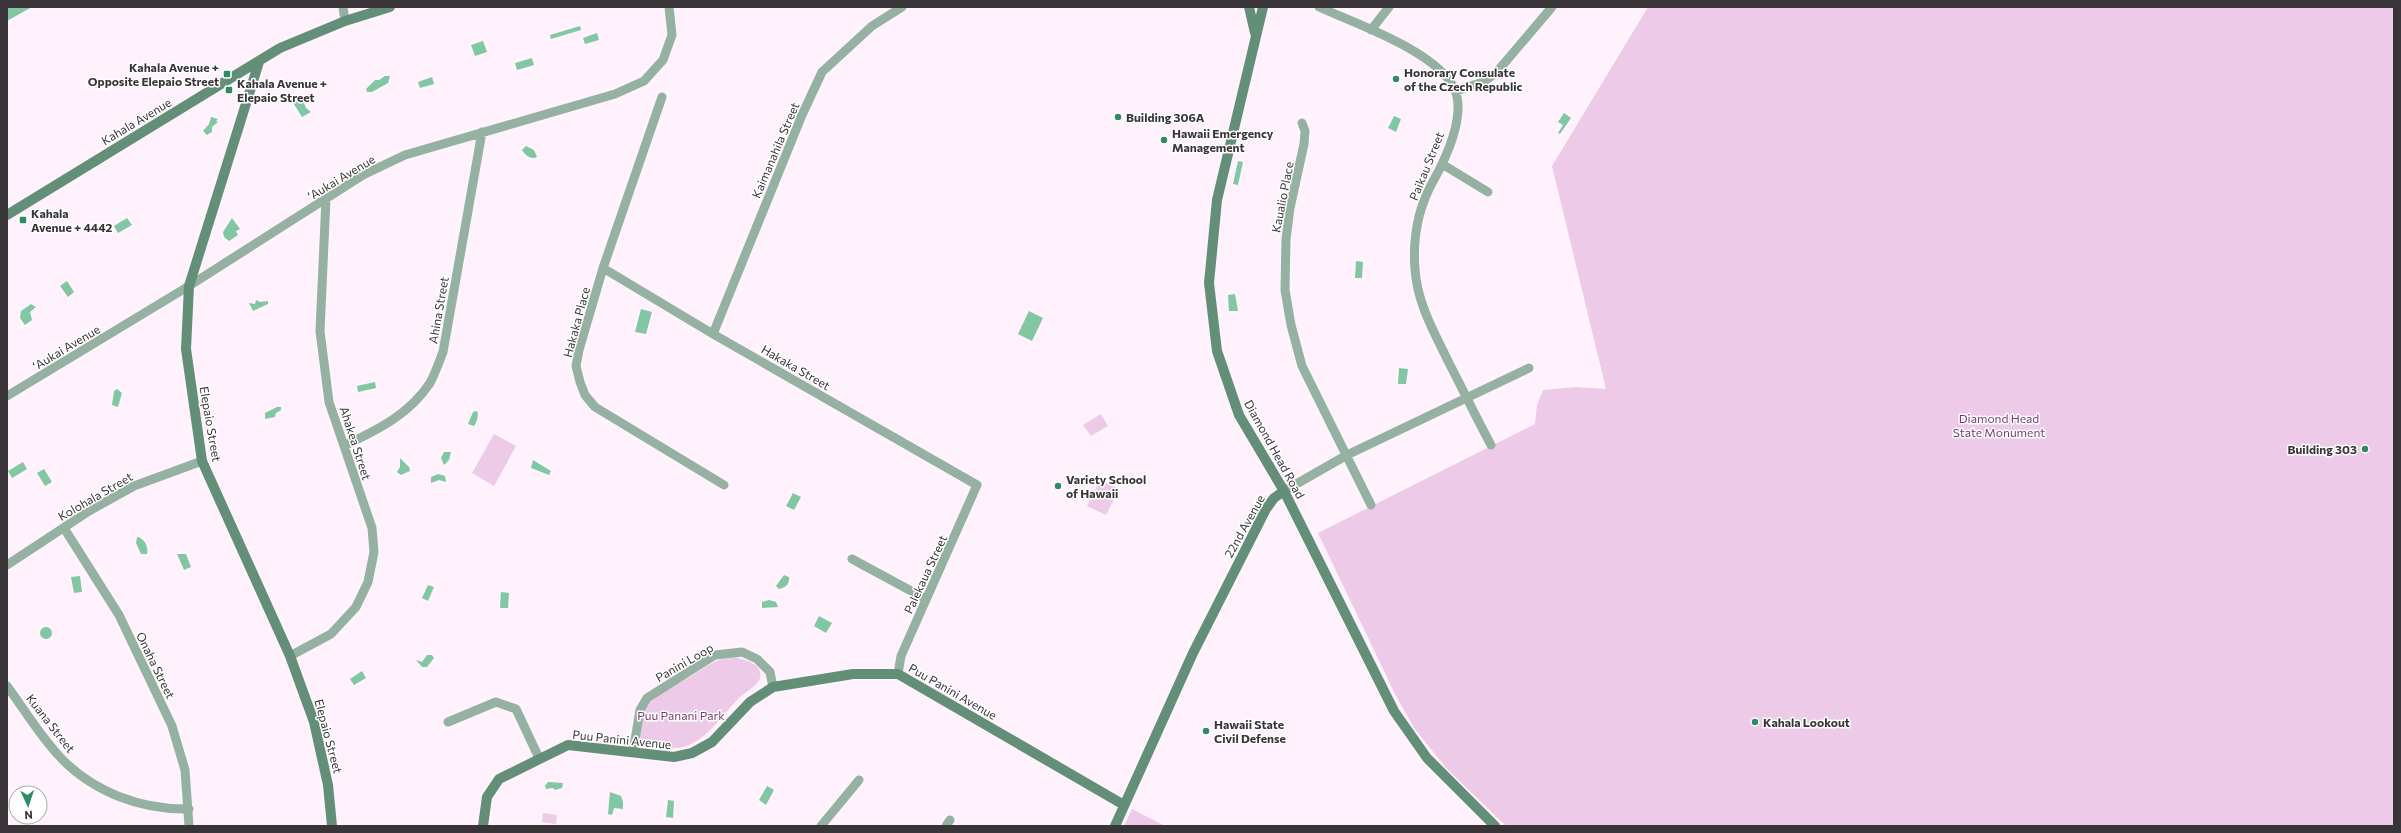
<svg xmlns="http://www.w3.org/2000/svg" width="2401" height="833" font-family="Commissioner,sans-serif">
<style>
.green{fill:#eccae8}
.water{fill:#82c7a4}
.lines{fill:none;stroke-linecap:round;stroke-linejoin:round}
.street{stroke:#94b1a1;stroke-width:9}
.secondary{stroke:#638f78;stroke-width:10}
.poi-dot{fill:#2e8b63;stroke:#fff;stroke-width:1.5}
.labels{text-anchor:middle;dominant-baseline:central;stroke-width:3;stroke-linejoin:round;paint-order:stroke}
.poi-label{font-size:12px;font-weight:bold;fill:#393438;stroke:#fff;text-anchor:start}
.street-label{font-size:12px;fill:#393438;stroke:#fff}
.park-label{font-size:12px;fill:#793a74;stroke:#fff}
</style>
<rect width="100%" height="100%" fill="#fff2fd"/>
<!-- green -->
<path class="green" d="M 1648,7 L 2394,7 L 2394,826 L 1506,826 L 1447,769 L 1414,728 L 1395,694 L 1318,533 L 1535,424 L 1537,405 L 1543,390 L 1576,387 L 1606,389 L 1552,166 Z
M 1101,414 L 1108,426 L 1091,436 L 1083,425 Z
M 494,434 L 516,446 L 494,486 L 472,473 Z
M 1100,480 L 1119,489 L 1106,515 L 1087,506 Z
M 735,657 C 743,660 758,662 760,672 C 761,676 760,680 757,683 C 752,689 744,693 738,699 C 723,714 710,736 689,745 C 675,751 654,748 641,742 C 637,727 643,714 648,701 C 661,692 676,685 690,677 C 708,666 713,659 735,657 Z
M 1132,809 L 1165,826 L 1124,826 Z
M 543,813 L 557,815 L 556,824 L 542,822 Z"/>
<!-- water -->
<path class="water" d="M 7,7 L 32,7 L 7,21 Z
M 580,26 L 581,30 L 551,39 L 550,35 Z
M 597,33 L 599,40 L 585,44 L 583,38 Z
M 483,41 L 487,52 L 475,56 L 471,45 Z
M 532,58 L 534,65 L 517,70 L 515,63 Z
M 385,76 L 390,76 L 388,83 L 372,92 L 367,92 L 366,89 L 375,80 L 379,80 Z
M 432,77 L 434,84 L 420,88 L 418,82 Z
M 301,96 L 306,108 L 311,112 L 302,117 L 292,101 Z
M 1564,113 L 1571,118 L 1560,134 L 1558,133 L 1563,125 L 1558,122 Z
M 1394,116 L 1401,119 L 1396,132 L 1388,128 Z
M 211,117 L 218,119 L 216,121 L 218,122 L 212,127 L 212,132 L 207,135 L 203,131 L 209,124 Z
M 526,146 L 534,150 L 537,157 C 531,160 525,155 522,150 Z
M 1238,161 L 1243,162 L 1238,185 L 1233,184 Z
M 127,218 L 132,225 L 118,233 L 114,226 Z
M 232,218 L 240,229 L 236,231 L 238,235 L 229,241 L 224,237 L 223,232 Z
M 1356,261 L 1363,262 L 1362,278 L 1355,278 Z
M 67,281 L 74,292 L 68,297 L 60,286 Z
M 1235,294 L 1238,311 L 1229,311 L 1228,295 Z
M 256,300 L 260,302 L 268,301 L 268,304 L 253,311 L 249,303 L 255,304 Z
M 31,304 L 36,307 L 30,312 L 32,320 L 25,325 L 20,318 L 21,311 Z
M 641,309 L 652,312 L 646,334 L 635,332 Z
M 1029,311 L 1043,318 L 1032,341 L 1018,334 Z
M 1399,368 L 1408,369 L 1406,384 L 1398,384 Z
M 375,382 L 376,388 L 358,392 L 357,386 Z
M 117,389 L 122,393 L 118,407 L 112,405 L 114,391 Z
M 277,407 L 281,407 L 281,410 L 276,413 L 275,417 L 265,419 L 265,413 Z
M 477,411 C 479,415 477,422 474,426 L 468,424 L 473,412 Z
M 444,452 L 451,452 L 449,460 L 444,465 L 441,458 Z
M 400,458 L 409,467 L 410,471 L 401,475 L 397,472 L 400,467 Z
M 533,460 L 551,471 L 549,475 L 531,468 Z
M 23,462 L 27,469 L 12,478 L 8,471 Z
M 44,469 L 52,482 L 45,486 L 37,473 Z
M 438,474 L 445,476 L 446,482 L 439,480 L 431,483 L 431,477 Z
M 793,493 L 801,497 L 794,510 L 786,506 Z
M 137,537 C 144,538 149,547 147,554 L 141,554 L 136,543 Z
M 177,554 L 186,554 L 191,567 L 184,570 Z
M 784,575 L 789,577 C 790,584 785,588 779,589 L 776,586 Z
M 80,576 L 82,592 L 74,593 L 71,577 Z
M 428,585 L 434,587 L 428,601 L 422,598 Z
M 501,592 L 509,593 L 508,608 L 500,608 Z
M 769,600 L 776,602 L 778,607 L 762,608 L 762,602 Z
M 819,616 L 832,623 L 826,633 L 814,626 Z
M40 633a6 6 0 1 1 12 0a6 6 0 1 1-12 0Z
M 427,655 L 432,655 L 434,658 L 427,667 L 422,667 L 416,660 L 422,662 Z
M 362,671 L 366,678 L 354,685 L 350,679 Z
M 548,782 L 563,783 L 562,788 L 555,790 L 553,788 L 546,789 L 545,786 Z
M 767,786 L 774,790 L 766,805 L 759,800 Z
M 610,792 L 621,796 L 623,802 L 623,809 L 614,808 L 612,815 L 608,814 Z
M 668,800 L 674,801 L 673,818 L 666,817 Z"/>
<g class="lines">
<!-- street -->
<path class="street" d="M 343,7 L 345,21
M 1319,7 C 1356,24 1439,52 1455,90 C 1464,112 1451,146 1441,166 C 1436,177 1428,189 1424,201 C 1416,221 1413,247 1415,269 C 1417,302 1433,330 1447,359 C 1462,388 1476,417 1491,445
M 1371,30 L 1389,7
M 1456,91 L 1483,82 L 1496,73 L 1552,7
M 662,97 L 603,268 L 579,350 L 576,366 L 580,382 L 585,395 L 595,407 L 724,485
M 1302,123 L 1305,131 L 1304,144 L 1290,208 L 1286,239 L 1285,290 L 1291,325 L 1302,366 L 1371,505
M 1442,164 L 1488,192
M 603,268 L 713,334 L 977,485 L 901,656 L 898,674
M 713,334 L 802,115 L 822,72 L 872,26 L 902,7
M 7,396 L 189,286 L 363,175 L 405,155 L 615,94 L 644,81 L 663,60 L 672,35 L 669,7
M 344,446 C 377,430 409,415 430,383 C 435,374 439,362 443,352 L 482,132
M 1284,491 L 1347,455 L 1529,368
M 64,528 L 119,615 L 172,726 L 185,770 L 189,826
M 852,559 L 926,599
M 7,565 L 89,511 L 134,486 L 202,461
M 290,656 L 331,634 L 356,607 L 368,582 L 374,552 L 372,528 L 329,402 L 320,331 L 326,199
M 7,686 C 24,709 40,736 60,757 C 93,792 141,810 189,809
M 448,722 L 496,702 L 516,709 L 539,758
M 633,752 L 640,710 L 647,698 L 715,655 L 742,652 L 757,659 L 770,672 L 773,687
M 821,826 L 859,780
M 946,826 L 950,820"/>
<!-- secondary -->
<path class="secondary" d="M 1249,7 L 1255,33
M 1263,7 L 1217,200 L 1209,283 L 1217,351 L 1239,415 L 1284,491 L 1394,711 L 1427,758 L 1495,826
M 259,62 L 189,286 L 186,349 L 202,461 L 290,656 L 314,722 L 328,785 L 332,826
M 7,215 L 280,48 L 345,21 L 390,7
M 483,826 L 487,797 L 499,779 L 568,745 L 674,757 L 692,753 L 712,742 L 750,702 L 773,687 L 853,674 L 898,674 L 1124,805
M 1115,826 L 1193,653 L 1266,509 L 1274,498 L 1284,491"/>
</g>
<!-- markers -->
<g class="poi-dot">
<rect x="223" y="70" width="8" height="8" rx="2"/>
<circle cx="1396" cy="79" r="4"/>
<rect x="225" y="86" width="8" height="8" rx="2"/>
<circle cx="1118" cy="117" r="4"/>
<circle cx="1164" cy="140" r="4"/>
<rect x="19" y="216" width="8" height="8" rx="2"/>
<circle cx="2365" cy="449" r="4"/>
<circle cx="1058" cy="486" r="4"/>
<circle cx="1755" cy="722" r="4"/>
<circle cx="1206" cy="731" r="4"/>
</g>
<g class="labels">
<!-- poi labels -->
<g class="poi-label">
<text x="219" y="67" text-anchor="end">Kahala Avenue +<tspan x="219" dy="14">Opposite Elepaio Street</tspan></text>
<text x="1404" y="72">Honorary Consulate<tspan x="1404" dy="14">of the Czech Republic</tspan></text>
<text x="237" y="83">Kahala Avenue +<tspan x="237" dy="14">Elepaio Street</tspan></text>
<text x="1126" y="117">Building 306A</text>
<text x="1172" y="133">Hawaii Emergency<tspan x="1172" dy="14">Management</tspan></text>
<text x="31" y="213">Kahala<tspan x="31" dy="14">Avenue + 4442</tspan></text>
<text x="2357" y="449" text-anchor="end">Building 303</text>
<text x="1066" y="479">Variety School<tspan x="1066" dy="14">of Hawaii</tspan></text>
<text x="1763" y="722">Kahala Lookout</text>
<text x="1214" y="724">Hawaii State<tspan x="1214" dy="14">Civil Defense</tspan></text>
</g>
<!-- street labels -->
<g class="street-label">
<text transform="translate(136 121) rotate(-31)">Kahala Avenue</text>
<text transform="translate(775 150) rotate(-67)">Kaimanahila Street</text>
<text transform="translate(1426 166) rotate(-68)">Paikau Street</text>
<text transform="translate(341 177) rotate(-31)">ʻAukai Avenue</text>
<text transform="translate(1282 197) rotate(-79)">Kaualio Place</text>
<text transform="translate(438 310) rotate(-80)">Ahina Street</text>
<text transform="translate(576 322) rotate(-75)">Hakaka Place</text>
<text transform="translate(66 347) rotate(-31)">ʻAukai Avenue</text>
<text transform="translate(796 367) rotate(30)">Hakaka Street</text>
<text transform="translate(211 424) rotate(80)">Elepaio Street</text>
<text transform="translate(356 443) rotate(72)">Ahakea Street</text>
<text transform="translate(1275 449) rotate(61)">Diamond Head Road</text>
<text transform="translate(95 496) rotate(-30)">Kolohala Street</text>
<text transform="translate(1244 526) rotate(-61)">22nd Avenue</text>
<text transform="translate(925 574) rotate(-65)">Palekaua Street</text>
<text transform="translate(684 662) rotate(-30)">Panini Loop</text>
<text transform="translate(156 665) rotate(64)">Onaha Street</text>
<text transform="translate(953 691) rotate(30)">Puu Panini Avenue</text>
<text transform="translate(51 723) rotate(52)">Kuana Street</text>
<text transform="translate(329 736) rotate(75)">Elepaio Street</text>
<text transform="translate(622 739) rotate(6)">Puu Panini Avenue</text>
</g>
<!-- park labels -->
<g class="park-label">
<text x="1999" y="418">Diamond Head<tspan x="1999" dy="14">State Monument</tspan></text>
<text x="681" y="715">Puu Panani Park</text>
</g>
</g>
<!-- border -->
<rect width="2401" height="833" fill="none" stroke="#393438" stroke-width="16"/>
<!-- north arrow -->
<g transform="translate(28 805) rotate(177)"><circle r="19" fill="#ffffff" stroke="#b0aeaf"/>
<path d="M0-3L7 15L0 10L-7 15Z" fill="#2e8b63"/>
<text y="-6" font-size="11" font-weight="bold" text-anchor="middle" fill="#393438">N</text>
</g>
</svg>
